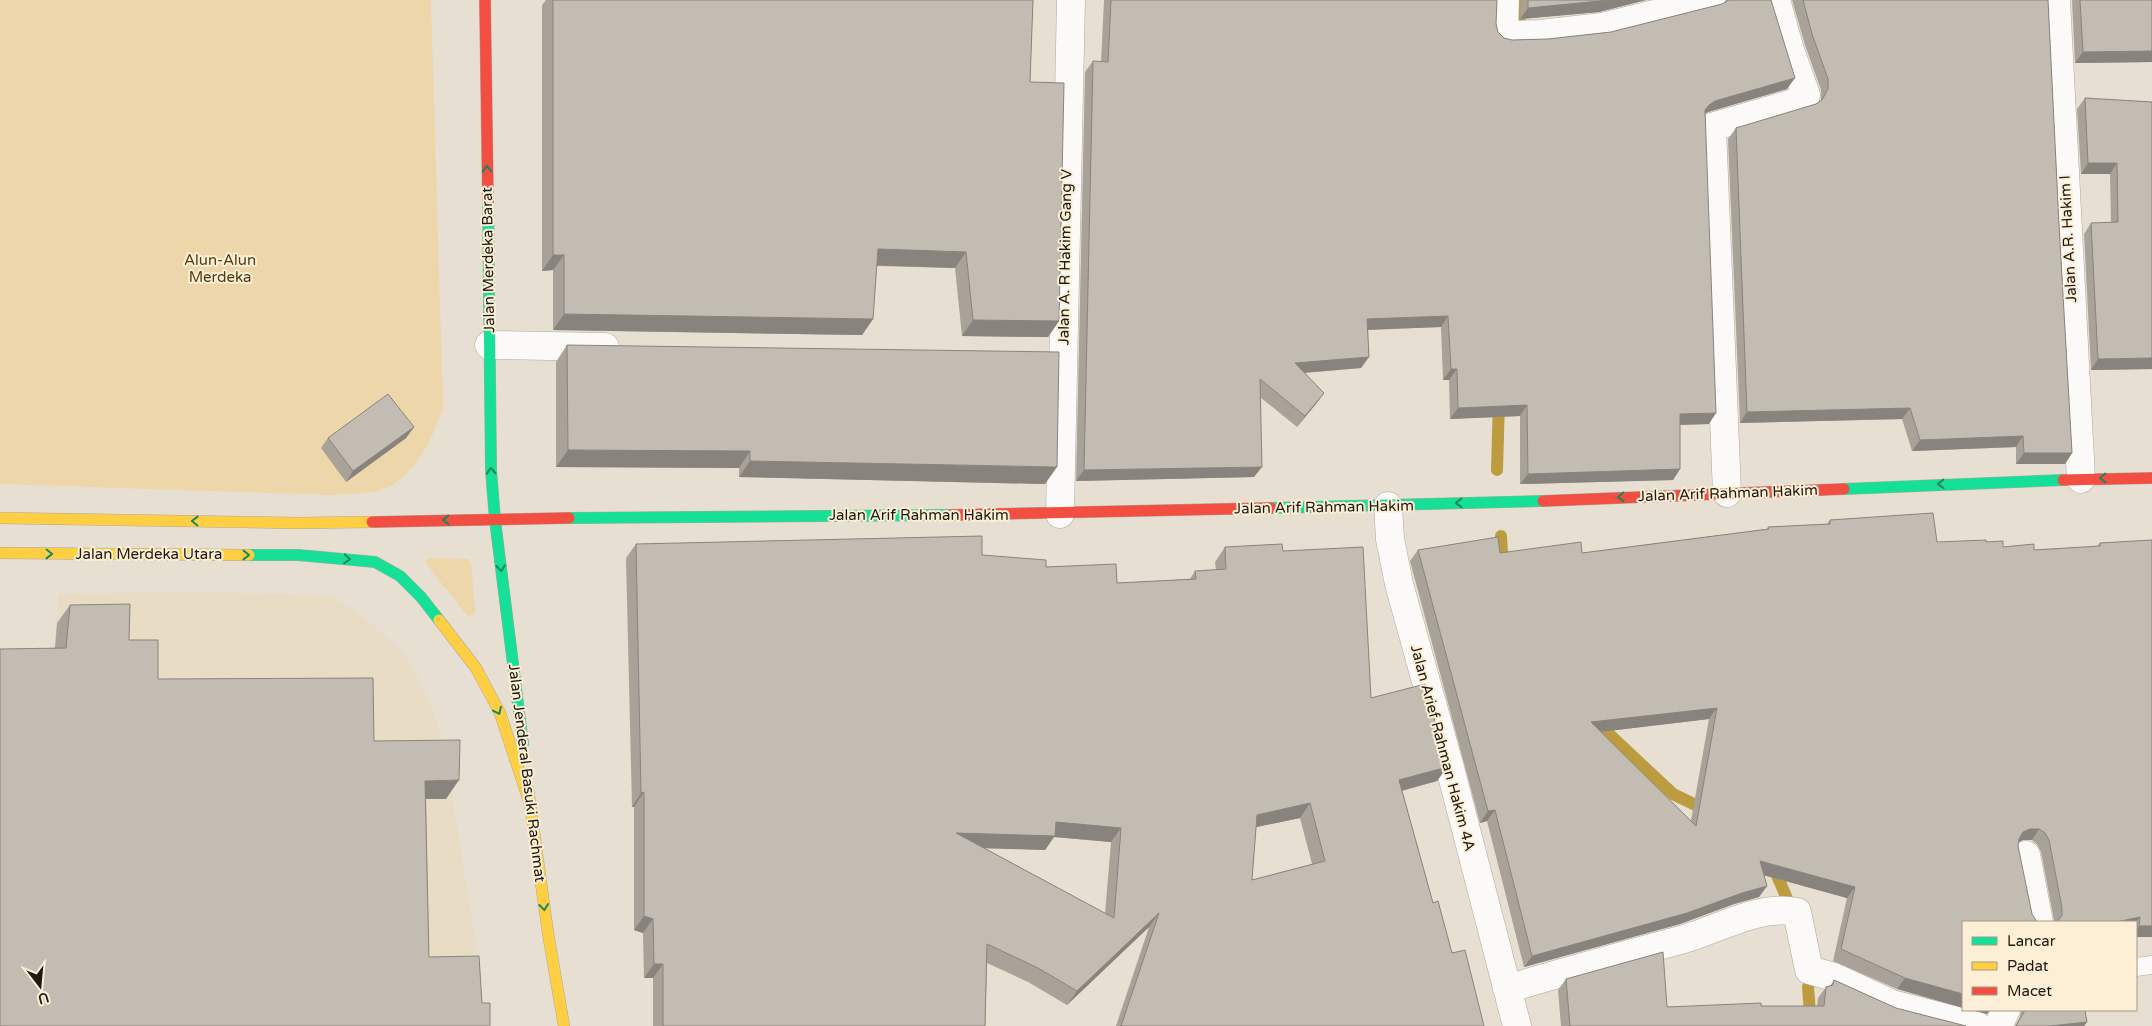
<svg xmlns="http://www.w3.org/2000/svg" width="2152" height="1026" font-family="'Varela Round',sans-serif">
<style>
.built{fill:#e8dcc4}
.green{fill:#edd7aa}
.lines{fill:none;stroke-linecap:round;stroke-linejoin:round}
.stream{stroke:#bc9c3f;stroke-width:12}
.lane-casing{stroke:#aea89d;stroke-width:19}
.street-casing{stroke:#aea89d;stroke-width:29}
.fast-casing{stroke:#aea89d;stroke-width:12}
.slow-casing{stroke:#aea89d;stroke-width:12}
.jam-casing{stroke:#aea89d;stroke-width:12}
.lane{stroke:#fbfaf8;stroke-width:18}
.street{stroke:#fbfaf8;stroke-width:28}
.fast{stroke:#16e098;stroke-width:11}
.slow{stroke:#ffcf43;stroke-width:11}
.jam{stroke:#f24e42;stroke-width:11}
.wall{fill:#a8a299;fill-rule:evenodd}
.shaded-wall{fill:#88847d}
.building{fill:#c3bcb2;stroke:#88847d;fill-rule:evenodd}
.oneway{stroke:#1a875b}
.labels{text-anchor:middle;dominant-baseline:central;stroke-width:4;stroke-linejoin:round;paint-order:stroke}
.street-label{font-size:15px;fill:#1e1a11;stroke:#fcefd6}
.park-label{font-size:15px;fill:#503d13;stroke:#fcefd6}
</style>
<rect width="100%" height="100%" fill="#e7dfd1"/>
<!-- built -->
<path class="built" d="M 184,592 L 320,595 L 334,598 L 363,616 L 404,654 L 416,673 L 432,706 L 445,754 L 477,951 L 485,1026 L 28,1026 L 58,594 Z"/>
<!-- green -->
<path class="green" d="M 0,0 L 431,0 L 443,407 C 435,434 419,467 394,484 C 376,495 350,494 330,495 L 0,484 Z
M 427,558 L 468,559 L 471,564 L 475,612 L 473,615 L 468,616 L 461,608 L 425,562 Z"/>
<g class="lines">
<!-- stream -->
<path class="stream" d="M 1519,0 L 1520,37
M 1497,470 L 1499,400
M 1501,536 L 1503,569
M 1594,720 L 1673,794 L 1708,811
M 1772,864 L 1788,901
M 1808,987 L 1811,1026"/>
<defs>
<path id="lane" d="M 2136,967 L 2152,965"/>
<path id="street" d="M 1505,0 L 1504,35 L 1540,34 L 1602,27 L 1711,0
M 2056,0 L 2081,479
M 489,345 L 605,347
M 1727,493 L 1712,127 L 1804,100 L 1806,95 L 1790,50 L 1776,0
M 1388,506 L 1390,539 L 1399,584 L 1450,768 L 1517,1026
M 1060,514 L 1071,0
M 2026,855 L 2039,922
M 1507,989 C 1566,971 1625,955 1684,939 C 1719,929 1760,904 1797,912 L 1809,970 L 1834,977 L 1892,1004 L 1977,1026
M 1998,1026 L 2006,1010"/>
<path id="fast" d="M 488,202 L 491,470 L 495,520
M 1844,489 L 2063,480
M 1271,508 L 1543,501
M 569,518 L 951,515
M 495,520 L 523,744
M 249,555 L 298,555 L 375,562 L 400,576 L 421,597 L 439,620"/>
<path id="slow" d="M 0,518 L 296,523 L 372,522
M 0,553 L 249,555
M 439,620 L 476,668 L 500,713 L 531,807
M 528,789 L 548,933 L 564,1026"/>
<path id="jam" d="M 485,0 L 488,202
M 2063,480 L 2152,478
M 1543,501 L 1844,489
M 951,515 L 1271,508
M 372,522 L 569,518"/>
</defs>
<!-- lane casing -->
<use href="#lane" class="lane-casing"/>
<!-- street casing -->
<use href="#street" class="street-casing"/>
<!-- fast casing -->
<use href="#fast" class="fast-casing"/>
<!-- slow casing -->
<use href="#slow" class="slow-casing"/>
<!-- jam casing -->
<use href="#jam" class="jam-casing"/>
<!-- lane -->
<use href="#lane" class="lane"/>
<!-- street -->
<use href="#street" class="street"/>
<!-- fast -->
<use href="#fast" class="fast"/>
<!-- slow -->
<use href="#slow" class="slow"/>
<!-- jam -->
<use href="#jam" class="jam"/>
</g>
<!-- wall -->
<path class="wall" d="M 546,0 L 1033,0 L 1030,82 L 1059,321 L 1048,337 L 962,336 L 955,268 L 876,266 L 873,319 L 862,335 L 553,330 L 553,270 L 542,271 L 542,5 Z
M 1104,0 L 1497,0 L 1496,24 L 1498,32 L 1504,38 L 1512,40 L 1548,39 L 1611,32 L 1722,4 L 1726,2 L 1726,0 L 1771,0 L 1787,89 L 1708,112 L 1705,113 L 1709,424 L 1680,425 L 1680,469 L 1673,480 L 1520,484 L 1520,416 L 1450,419 L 1449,380 L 1443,380 L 1441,327 L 1368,330 L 1369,357 L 1361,368 L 1304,373 L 1324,393 L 1297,427 L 1260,397 L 1254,477 L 1076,481 L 1085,72 L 1093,61 L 1101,62 Z
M 1521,0 L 1646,0 L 1599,12 L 1520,19 Z
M 1792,0 L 2048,0 L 2059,224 L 2072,453 L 2065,464 L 2016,464 L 2016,447 L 1912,451 L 1902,419 L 1740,423 L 1728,139 L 1736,128 L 1816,104 L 1820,102 L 1821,100 L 1821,90 L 1805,45 Z
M 2072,0 L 2152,0 L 2152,62 L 2075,63 Z
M 2085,98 L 2152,102 L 2152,369 L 2091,370 L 2084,234 L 2091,223 L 2111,223 L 2110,174 L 2081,174 L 2077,109 Z
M 567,345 L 1045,484 L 739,477 L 739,468 L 556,467 L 556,362 Z
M 414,427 L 406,438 L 346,482 L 321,448 L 328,438 Z
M 1830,520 L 1937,542 L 1986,542 L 2003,547 L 2034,550 L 2097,546 L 2100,543 L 2152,540 L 2152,937 L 2136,937 L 2136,922 L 2054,922 L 2054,920 L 2041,852 L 2037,844 L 2032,840 L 2023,840 L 2019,842 L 1897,989 L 1833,961 L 1847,898 L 1764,875 L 1767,886 L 1759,897 L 1734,904 L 1680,924 L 1524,967 L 1487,821 L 1480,823 L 1410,561 L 1418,550 L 1500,553 L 1582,553 L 1767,529 L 1768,527 L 1827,524 ZM 1709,719 L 1691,821 L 1600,732 Z
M 636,544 L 982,555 L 1046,567 L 1117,583 L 1190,579 L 1195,571 L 1216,570 L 1215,562 L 1225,547 L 1283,551 L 1371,698 L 1447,767 L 1437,781 L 1402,791 L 1433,903 L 1452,953 L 1484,1026 L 1116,1026 L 1149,927 L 1067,1005 L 1028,982 L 987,963 L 985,1026 L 653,1026 L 653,978 L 644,978 L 643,933 L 634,930 L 634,807 L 632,807 L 626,558 ZM 1300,818 L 1312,864 L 1252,880 L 1256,827 ZM 1054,837 L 1111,842 L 1105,914 L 984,848 L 1045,850 Z
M 70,605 L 129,640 L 158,679 L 374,741 L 446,799 L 426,799 L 429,957 L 482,1003 L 55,648 L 57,623 Z
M 1566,979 L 1667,1007 L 1817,1006 L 1818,998 L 1826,987 L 1830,986 L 1834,980 L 1896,1008 L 1966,1026 L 1561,1026 L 1558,990 Z
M 2021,1010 L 2085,1010 L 2087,1022 L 2084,1026 L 2015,1026 L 2020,1017 Z"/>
<!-- shaded-wall -->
<path class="shaded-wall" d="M 1610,0 L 1646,0 L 1599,12 L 1520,19 L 1528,8 Z
M 2152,51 L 2152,62 L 2075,63 L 2083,52 Z
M 1795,78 L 1787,89 L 1708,112 L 1701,116 L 1709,105 L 1715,101 Z
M 2088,163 L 2117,163 L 2110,174 L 2081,174 Z
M 878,249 L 966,252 L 955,268 L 866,265 Z
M 553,255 L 564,255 L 553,270 L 542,271 Z
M 564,314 L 873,319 L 862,335 L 553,330 Z
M 1448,316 L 1441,327 L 1360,330 L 1367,319 Z
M 973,320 L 1059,321 L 1048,337 L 962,336 Z
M 1369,357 L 1361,368 L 1288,374 L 1295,363 Z
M 2152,358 L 2152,369 L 2091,370 L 2098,359 Z
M 1451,369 L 1457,369 L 1449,380 L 1443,380 Z
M 1324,393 L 1316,404 L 1297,427 L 1305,416 Z
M 1527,405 L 1520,416 L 1450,419 L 1458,408 Z
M 1910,408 L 1902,419 L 1740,423 L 1747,412 Z
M 1716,413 L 1709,424 L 1672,425 L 1680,414 Z
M 414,427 L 406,438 L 346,482 L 353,471 Z
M 2023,436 L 2016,447 L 1912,451 L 1920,440 Z
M 568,450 L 750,451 L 739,468 L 556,467 Z
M 2024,453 L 2072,453 L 2065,464 L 2016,464 Z
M 750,461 L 1057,467 L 1045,484 L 739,477 Z
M 1262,467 L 1254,477 L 1076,481 L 1084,470 Z
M 1680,469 L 1673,480 L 1520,484 L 1528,474 Z
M 1717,708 L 1709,719 L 1583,734 L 1591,722 Z
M 1447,767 L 1437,781 L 1389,794 L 1399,780 Z
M 459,780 L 446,799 L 412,799 L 425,781 Z
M 644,792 L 634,807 L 632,807 L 641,793 Z
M 1310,803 L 1300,818 L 1247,829 L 1257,815 Z
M 1495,810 L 1487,821 L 1480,823 L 1488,811 Z
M 1056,822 L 1121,828 L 1111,842 L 1054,837 L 1045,850 L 946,847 L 956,833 Z
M 2030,829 L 2039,829 L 2032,840 L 2023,840 L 2015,844 L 2023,832 Z
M 1760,861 L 1855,887 L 1847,898 L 1752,872 Z
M 1767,886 L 1759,897 L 1734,904 L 1680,924 L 1524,967 L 1532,956 L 1742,893 Z
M 1159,913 L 1149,927 L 1067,1005 L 1077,991 Z
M 644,916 L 653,919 L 643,933 L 634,930 Z
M 2140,917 L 2136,922 L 2116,922 Z
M 2139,926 L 2152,926 L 2152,937 L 2136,937 L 2136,931 Z
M 654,964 L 663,964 L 653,978 L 644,978 Z
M 1905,978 L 1963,994 L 1963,1008 L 1897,989 Z
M 1971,1010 L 1990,1010 L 1987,1014 Z
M 2087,1022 L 2084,1026 L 2050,1026 Z"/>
<!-- building -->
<path class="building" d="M 553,0 L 1033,0 L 1030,82 L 1064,83 L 1059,321 L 973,320 L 966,252 L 878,249 L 873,319 L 564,314 L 564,255 L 553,255 Z
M 1111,0 L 1497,0 L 1496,24 L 1498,32 L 1504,38 L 1512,40 L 1548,39 L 1611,32 L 1722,4 L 1729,0 L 1771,0 L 1795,78 L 1715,101 L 1709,105 L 1705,110 L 1716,413 L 1680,414 L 1680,469 L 1528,474 L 1527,405 L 1458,408 L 1457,369 L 1451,369 L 1448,316 L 1367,319 L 1369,357 L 1295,363 L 1324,393 L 1305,416 L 1260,379 L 1262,467 L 1084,470 L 1093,61 L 1108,62 Z
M 1528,0 L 1610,0 L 1528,8 Z
M 1803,0 L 2048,0 L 2059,224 L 2072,453 L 2024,453 L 2023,436 L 1920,440 L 1910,408 L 1747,412 L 1736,128 L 1816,104 L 1822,100 L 1828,89 L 1828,79 L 1812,34 Z
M 2080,0 L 2152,0 L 2152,51 L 2083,52 Z
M 2085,98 L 2152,102 L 2152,358 L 2098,359 L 2091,223 L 2118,222 L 2117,163 L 2088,163 Z
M 567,345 L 1059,352 L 1057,467 L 750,461 L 750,451 L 568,450 Z
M 388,394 L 414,427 L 353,471 L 328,438 Z
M 1933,513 L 1937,542 L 1986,540 L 1986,542 L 2003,541 L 2003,547 L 2034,544 L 2034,550 L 2100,546 L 2100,543 L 2152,540 L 2152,926 L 2139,926 L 2140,917 L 2116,922 L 2057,922 L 2062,915 L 2062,908 L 2049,840 L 2045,833 L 2039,829 L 2030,829 L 2023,832 L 2019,839 L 2018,846 L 2032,914 L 2037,922 L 1963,922 L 1963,994 L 1905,978 L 1841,949 L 1855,887 L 1760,861 L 1767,886 L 1742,893 L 1687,913 L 1532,956 L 1495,810 L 1488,811 L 1418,550 L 1498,537 L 1500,553 L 1581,542 L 1582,553 L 1769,529 L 1768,527 L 1830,524 L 1830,520 ZM 1717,708 L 1696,826 L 1591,722 Z
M 982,536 L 982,555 L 1046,560 L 1046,567 L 1116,564 L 1117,583 L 1196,579 L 1195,571 L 1226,569 L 1225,547 L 1282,544 L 1283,551 L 1363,547 L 1371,698 L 1425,684 L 1447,767 L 1399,780 L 1433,903 L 1438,901 L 1452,953 L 1465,950 L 1484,1026 L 1121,1026 L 1159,913 L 1077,991 L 1038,968 L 987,944 L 985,1026 L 663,1026 L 663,964 L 654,964 L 653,919 L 644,916 L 644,792 L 641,793 L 636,544 ZM 1310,803 L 1325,861 L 1252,880 L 1257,815 ZM 1056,822 L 1121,828 L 1114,918 L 956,833 L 1055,836 Z
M 130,604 L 129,640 L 158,640 L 158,679 L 373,678 L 374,741 L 460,740 L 459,780 L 425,781 L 429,957 L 479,956 L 482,1003 L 490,1003 L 490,1026 L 0,1026 L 0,649 L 66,648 L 70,605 Z
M 1663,952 L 1667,1007 L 1761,1003 L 1761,1006 L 1824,1006 L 1826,987 L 1833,985 L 1834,980 L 1896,1008 L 1966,1026 L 1570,1026 L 1566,979 Z
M 2025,1010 L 2085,1010 L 2087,1022 L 2050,1026 L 2016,1026 Z"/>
<!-- one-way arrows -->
<defs><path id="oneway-chevron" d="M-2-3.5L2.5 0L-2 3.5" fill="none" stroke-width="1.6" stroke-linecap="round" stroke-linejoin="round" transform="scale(1.25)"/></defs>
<g class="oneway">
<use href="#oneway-chevron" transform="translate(487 169) rotate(-91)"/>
<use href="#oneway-chevron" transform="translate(491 471) rotate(-93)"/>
<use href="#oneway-chevron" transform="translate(2103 478) rotate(179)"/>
<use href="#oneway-chevron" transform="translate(1941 484) rotate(178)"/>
<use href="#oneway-chevron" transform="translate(1621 497) rotate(177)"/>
<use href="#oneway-chevron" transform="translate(1459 503) rotate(178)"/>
<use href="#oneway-chevron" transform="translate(446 520) rotate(179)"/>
<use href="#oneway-chevron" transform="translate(195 521) rotate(-179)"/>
<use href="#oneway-chevron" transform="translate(49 554) rotate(1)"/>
<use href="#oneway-chevron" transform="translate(246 555)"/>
<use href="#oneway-chevron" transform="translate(347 559) rotate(5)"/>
<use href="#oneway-chevron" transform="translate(501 568) rotate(83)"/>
<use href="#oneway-chevron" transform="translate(498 711) rotate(65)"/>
<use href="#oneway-chevron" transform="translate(544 907) rotate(83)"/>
</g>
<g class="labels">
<!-- street labels -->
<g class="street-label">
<text transform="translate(2068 239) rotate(-93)">Jalan A.R. Hakim I</text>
<text transform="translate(1065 257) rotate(-89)">Jalan A. R Hakim Gang V</text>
<text transform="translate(488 260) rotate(-91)">Jalan Merdeka Barat</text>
<text transform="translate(1728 493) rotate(-2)">Jalan Arif Rahman Hakim</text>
<text transform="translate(1324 507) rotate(-1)">Jalan Arif Rahman Hakim</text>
<text x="919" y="515">Jalan Arif Rahman Hakim</text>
<text x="149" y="554">Jalan Merdeka Utara</text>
<text transform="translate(1443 748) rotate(75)">Jalan Arief Rahman Hakim 4A</text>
<text transform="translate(527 773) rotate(83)">Jalan Jenderal Basuki Rachmat</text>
</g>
<!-- park labels -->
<g class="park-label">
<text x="220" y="260">Alun-Alun<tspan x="220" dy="17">Merdeka</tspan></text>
</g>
</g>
<!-- legend -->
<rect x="1962" y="921" width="175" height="90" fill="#fcefd6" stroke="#a39a87"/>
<rect x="1972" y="937" width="25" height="8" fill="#16e098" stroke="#a39a87"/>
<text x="2007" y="946" font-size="15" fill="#1e1a11">Lancar</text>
<rect x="1972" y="962" width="25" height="8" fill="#ffcf43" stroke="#a39a87"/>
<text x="2007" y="971" font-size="15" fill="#1e1a11">Padat</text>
<rect x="1972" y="987" width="25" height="8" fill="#f24e42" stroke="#a39a87"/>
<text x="2007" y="996" font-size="15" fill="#1e1a11">Macet</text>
<!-- north arrow -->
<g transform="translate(40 986) rotate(164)" stroke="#fcefd6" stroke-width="4" paint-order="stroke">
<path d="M0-4L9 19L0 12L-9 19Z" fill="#1e1a11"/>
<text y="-8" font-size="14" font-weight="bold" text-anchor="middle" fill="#1e1a11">U</text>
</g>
</svg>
